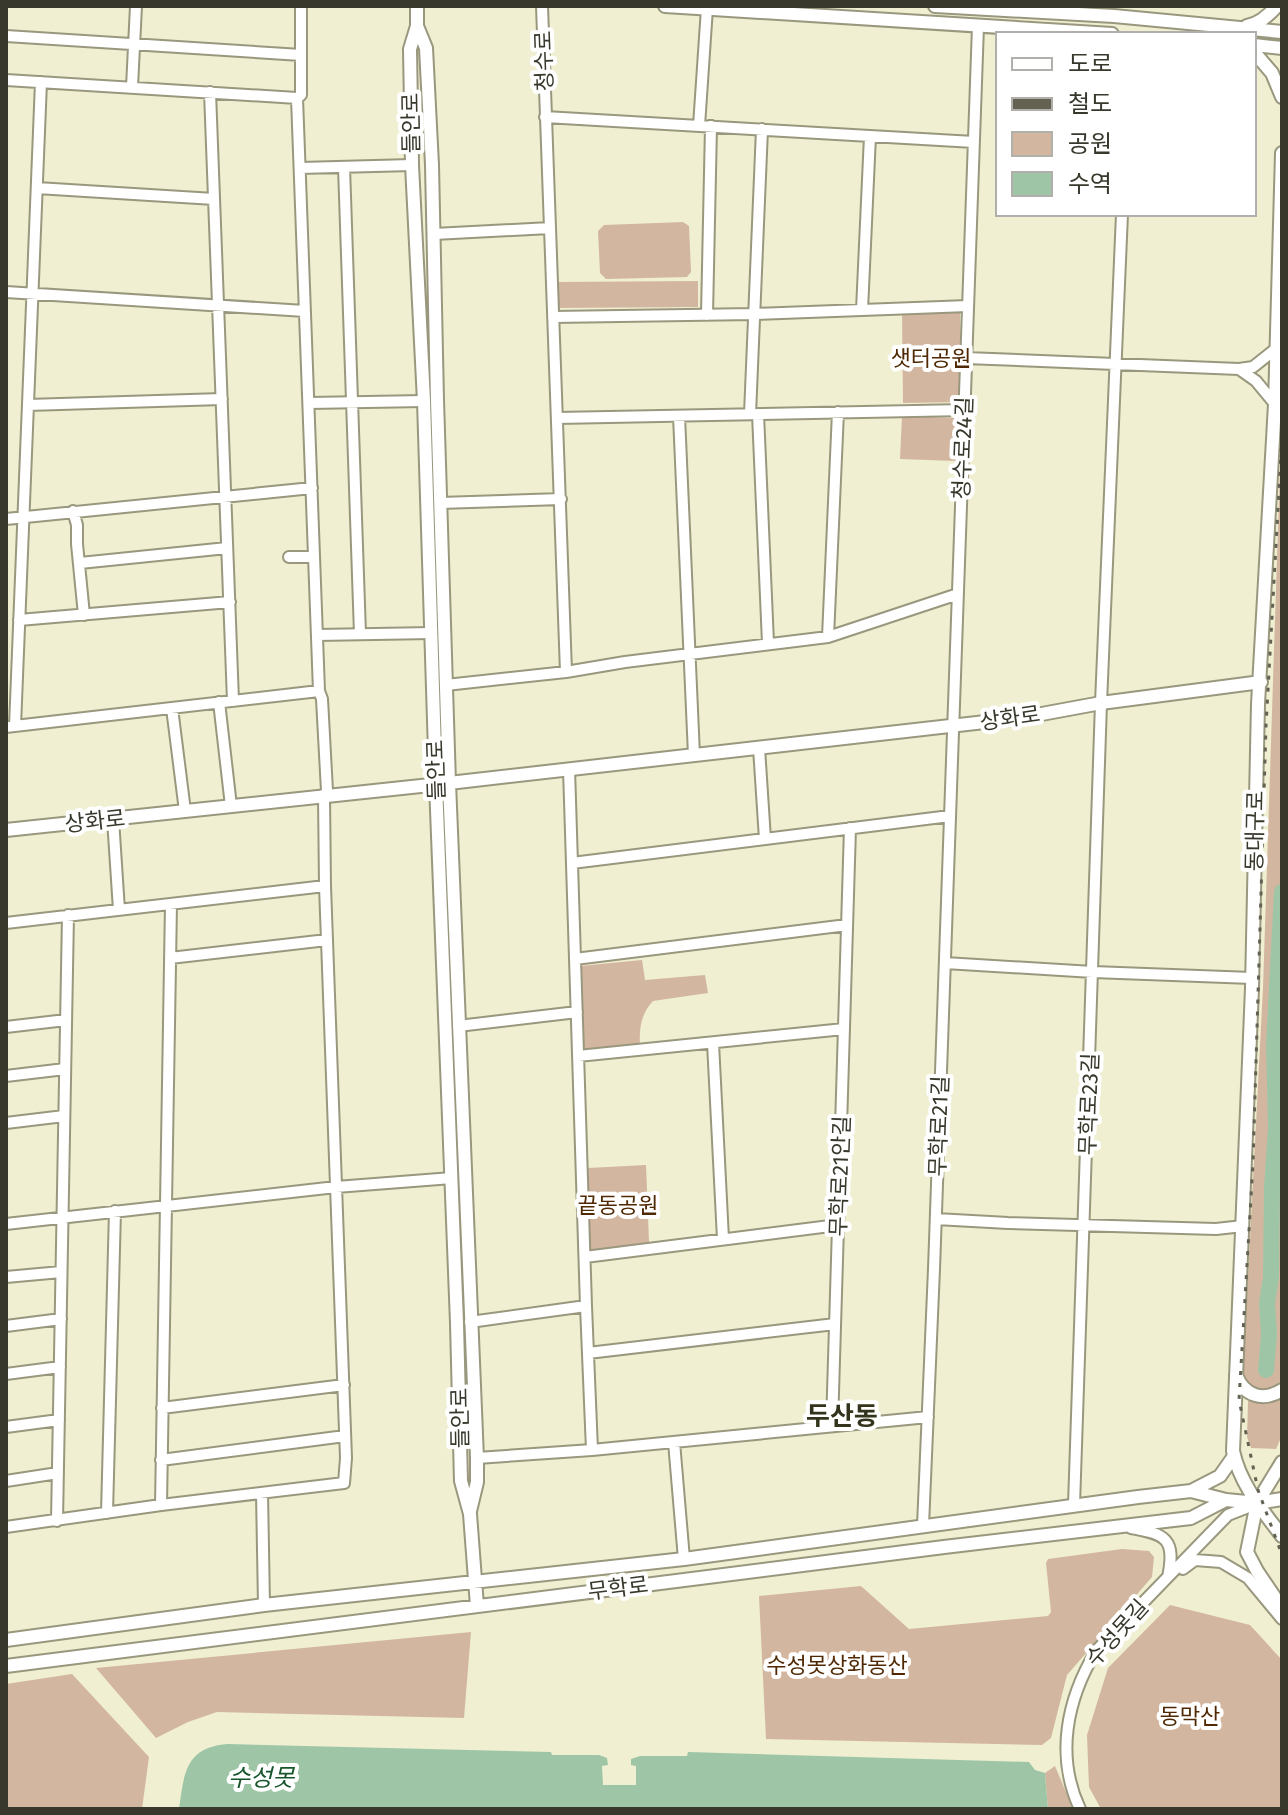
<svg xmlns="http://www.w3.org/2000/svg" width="1288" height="1815" font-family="'Fira Sans','Noto Sans KR',sans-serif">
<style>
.green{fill:#d3b6a0}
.water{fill:#9ec6a6}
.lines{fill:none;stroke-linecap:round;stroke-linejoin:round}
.river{stroke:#9ec6a6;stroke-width:16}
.minor-casing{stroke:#99977d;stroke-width:14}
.major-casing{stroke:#99977d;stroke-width:16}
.minor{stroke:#fff;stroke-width:10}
.major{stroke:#fff;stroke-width:12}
.rail{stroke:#636253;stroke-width:3;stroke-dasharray:4 8;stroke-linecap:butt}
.labels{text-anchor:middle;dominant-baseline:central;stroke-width:8;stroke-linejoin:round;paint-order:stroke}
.street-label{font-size:22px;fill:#39382d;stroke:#fff}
.park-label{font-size:22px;fill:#502904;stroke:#fff}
.water-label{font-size:24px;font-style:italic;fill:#18552c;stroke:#fff}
.quarter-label{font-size:26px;font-weight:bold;fill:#34331c;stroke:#fff}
</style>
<rect width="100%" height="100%" fill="#f0efd2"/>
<!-- green -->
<path class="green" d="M 683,222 L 689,226 L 691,272 L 687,277 L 606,279 L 600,273 L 598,231 L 604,225 Z
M 698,281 L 698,307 L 556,308 L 556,282 Z
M 902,313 L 960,313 L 961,402 L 903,403 Z
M 1282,405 L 1282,1376 C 1278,1391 1268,1390 1254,1391 L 1245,1382 L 1243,1374 L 1263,988 Z
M 902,416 L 957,418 L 956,461 L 900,459 Z
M 642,960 L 645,980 L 705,975 L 708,993 L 653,1001 C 641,1014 639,1028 640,1046 L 581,1053 L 580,966 Z
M 646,1165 L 649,1242 L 589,1251 L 588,1168 Z
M 1282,1396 L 1280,1440 L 1276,1449 L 1251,1448 L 1247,1437 L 1248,1401 L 1272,1401 Z
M 1122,1549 L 1149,1551 L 1154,1557 L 1152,1577 L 1067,1675 L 1051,1738 L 1042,1745 L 766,1739 L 759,1596 L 861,1586 L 909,1629 L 1048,1616 L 1051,1612 L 1046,1563 L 1048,1559 Z
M 1170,1605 L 1250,1625 L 1282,1660 L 1282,1809 L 1101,1809 L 1089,1787 L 1087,1735 L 1108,1668 Z
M 471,1632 L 464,1718 L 217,1712 L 188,1722 L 156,1738 L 96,1668 Z
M 72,1674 L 149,1757 L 142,1809 L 6,1809 L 6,1684 Z
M 1055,1766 L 1073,1809 L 1048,1809 L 1045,1773 Z"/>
<!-- water -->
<path class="water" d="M 228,1744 L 551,1752 L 552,1755 L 599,1755 L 607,1758 L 608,1765 L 602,1766 L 603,1785 L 636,1785 L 636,1766 L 631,1765 L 631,1759 L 640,1756 L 687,1756 L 688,1752 L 1029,1762 L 1035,1770 L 1045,1773 L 1048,1809 L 179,1809 C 184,1774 185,1747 228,1744 Z"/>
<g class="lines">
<!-- river -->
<path class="river" d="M 1266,1370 L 1269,1334 L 1267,1303 L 1271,1278 L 1272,1187 L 1276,1127 L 1274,1045 L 1282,892"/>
<defs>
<path id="minor" d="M 542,6 L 566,672
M 6,36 L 301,55
M 6,80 L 297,98 L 319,691 L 6,727
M 132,87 L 136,6
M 210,92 L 233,701
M 297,98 L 301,95 L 301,6
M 545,117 L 974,142
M 699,126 L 707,8
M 344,167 L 360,634
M 300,168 L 412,165
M 37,188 L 214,199
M 434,234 L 550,228
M 6,292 L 305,311
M 862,310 L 870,136
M 707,315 L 711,126
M 553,317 L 754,314 L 968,306
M 966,358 L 1239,369 L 1253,367 L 1277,348
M 1239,369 L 1256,381 L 1275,404
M 309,403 L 424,401
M 28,405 L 222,399
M 750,414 L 762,129
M 758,414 L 768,643
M 679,416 L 694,755
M 557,418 L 965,410
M 440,503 L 561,499
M 73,511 L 77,525 L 77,544 L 84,615
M 6,519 L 312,488
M 289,557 L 314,557
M 80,563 L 227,548
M 19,620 L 230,602
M 317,635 L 432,633
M 828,637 L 838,412
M 446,685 L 566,672 L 625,662 L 828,637 L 958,594
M 219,702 L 231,806
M 172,708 L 185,811
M 15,726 L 41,82
M 759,748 L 765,839
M 113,819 L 119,910
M 572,863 L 950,816
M 6,923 L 325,886
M 170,958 L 327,940
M 575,959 L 847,925
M 945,963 L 1093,972 L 1252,978
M 458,1026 L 577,1012
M 6,1027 L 66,1020
M 713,1043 L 723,1239
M 578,1056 L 844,1029
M 6,1076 L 65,1069
M 6,1123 L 64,1116
M 936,1219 L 1008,1223 L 1216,1229 L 1243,1226
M 6,1224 L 336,1187 L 452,1178
M 585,1257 L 838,1225
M 6,1277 L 61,1272
M 586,1306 L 592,1450
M 470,1322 L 586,1306 L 569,769
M 6,1326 L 61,1319
M 588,1353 L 835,1324
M 6,1374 L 60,1367
M 162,1408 L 344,1385
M 832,1426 L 850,828
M 6,1427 L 59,1420
M 674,1442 L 684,1559
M 477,1458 L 592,1450 L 928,1417
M 161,1460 L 345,1436
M 6,1481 L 58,1473
M 262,1493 L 264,1605
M 161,1505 L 171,904
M 1074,1505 L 1101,703 L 1122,214
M 107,1513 L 115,1211
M 57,1521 L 68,915
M 923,1526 L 934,1269 L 978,26
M 6,1527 L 161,1505 L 344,1483 L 346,1458 L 325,886 L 324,796 L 327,791 L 322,699 L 319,691
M 1131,1528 C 1166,1534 1176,1539 1168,1577
M 1183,1569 L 1195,1560 L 1221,1562 L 1248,1578 L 1282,1619
M 1080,1809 C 1055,1756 1067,1699 1096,1651 L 1228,1515 L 1256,1504"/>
<path id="major" d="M 417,6 L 417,26 L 410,49 L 412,165 L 424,401 L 436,784 L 457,1323 L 461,1481 L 470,1514 L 477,1606
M 665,6 L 1112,34
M 935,6 L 1114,16 L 1282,32
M 417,26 L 426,48 L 432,165 L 437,400 L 449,783 L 477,1458 L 477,1482 L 470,1511
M 1247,26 C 1259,24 1269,15 1277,6
M 1254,45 L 1282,48
M 1254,52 L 1272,73 L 1282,97
M 1282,153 L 1275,404 L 1258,704 L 1252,988 L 1233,1451 C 1240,1484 1262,1510 1282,1536
M 6,830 L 449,783 L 1020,718 L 1101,703 L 1261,682
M 1236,1375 C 1244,1396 1263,1402 1282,1390
M 1282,1462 L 1257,1503 L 1247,1552 L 1257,1571 L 1282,1608
M 1191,1491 L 1220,1476 L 1234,1456
M 6,1640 L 264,1605 L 684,1559 L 1138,1497 L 1191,1491 L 1226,1500 L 1257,1503 L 1282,1499
M 6,1666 L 944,1547 L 1191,1518 L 1226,1500"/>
</defs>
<!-- minor casing -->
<use href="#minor" class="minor-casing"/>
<!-- major casing -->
<use href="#major" class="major-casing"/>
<!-- minor -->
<use href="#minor" class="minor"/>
<!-- major -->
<use href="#major" class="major"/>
<!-- rail -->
<path class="rail" d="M 1282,436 L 1266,726 L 1253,1163 L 1239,1400 L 1258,1490 L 1282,1555"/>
</g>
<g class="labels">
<!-- street labels -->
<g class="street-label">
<text transform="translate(544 61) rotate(-92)">청수로</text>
<text transform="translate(411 123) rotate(-91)">들안로</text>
<text transform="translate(963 448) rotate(-88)">청수로24길</text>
<text transform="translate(1010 718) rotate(-8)">상화로</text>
<text transform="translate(436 770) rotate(-92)">들안로</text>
<text transform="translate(95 821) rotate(-6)">상화로</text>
<text transform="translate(1255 831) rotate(-89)">동대구로</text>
<text transform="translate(1089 1104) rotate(-88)">무학로23길</text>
<text transform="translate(939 1126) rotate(-88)">무학로21길</text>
<text transform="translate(840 1176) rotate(-88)">무학로21안길</text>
<text transform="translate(460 1418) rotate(-91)">들안로</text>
<text transform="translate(618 1588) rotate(-7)">무학로</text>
<text transform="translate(1117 1633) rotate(-48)">수성못길</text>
</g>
<!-- park labels -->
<g class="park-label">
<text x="931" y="358">샛터공원</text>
<text x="618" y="1205">끝동공원</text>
<text x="837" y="1665">수성못상화동산</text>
<text x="1190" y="1716">동막산</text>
</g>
<!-- water labels -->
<g class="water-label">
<text x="261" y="1778">수성못</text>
</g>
<!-- quarter labels -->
<g class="quarter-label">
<text x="842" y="1416">두산동</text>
</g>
</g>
<!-- border -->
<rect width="1288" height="1815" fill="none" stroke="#39382d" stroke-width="16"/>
<!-- legend -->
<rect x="996" y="32" width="260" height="184" fill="#ffffff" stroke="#b0afab" stroke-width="2"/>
<rect x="1012" y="58" width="40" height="12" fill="#ffffff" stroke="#b0afab" stroke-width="2"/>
<text x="1068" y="72" font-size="24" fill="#39382d">도로</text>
<rect x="1012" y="98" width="40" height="12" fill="#636253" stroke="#b0afab" stroke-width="2"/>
<text x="1068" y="112" font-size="24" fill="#39382d">철도</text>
<rect x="1012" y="132" width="40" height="24" fill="#d3b6a0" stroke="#b0afab" stroke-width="2"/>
<text x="1068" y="152" font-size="24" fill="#39382d">공원</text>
<rect x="1012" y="172" width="40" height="24" fill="#9ec6a6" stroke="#b0afab" stroke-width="2"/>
<text x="1068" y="192" font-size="24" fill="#39382d">수역</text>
</svg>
